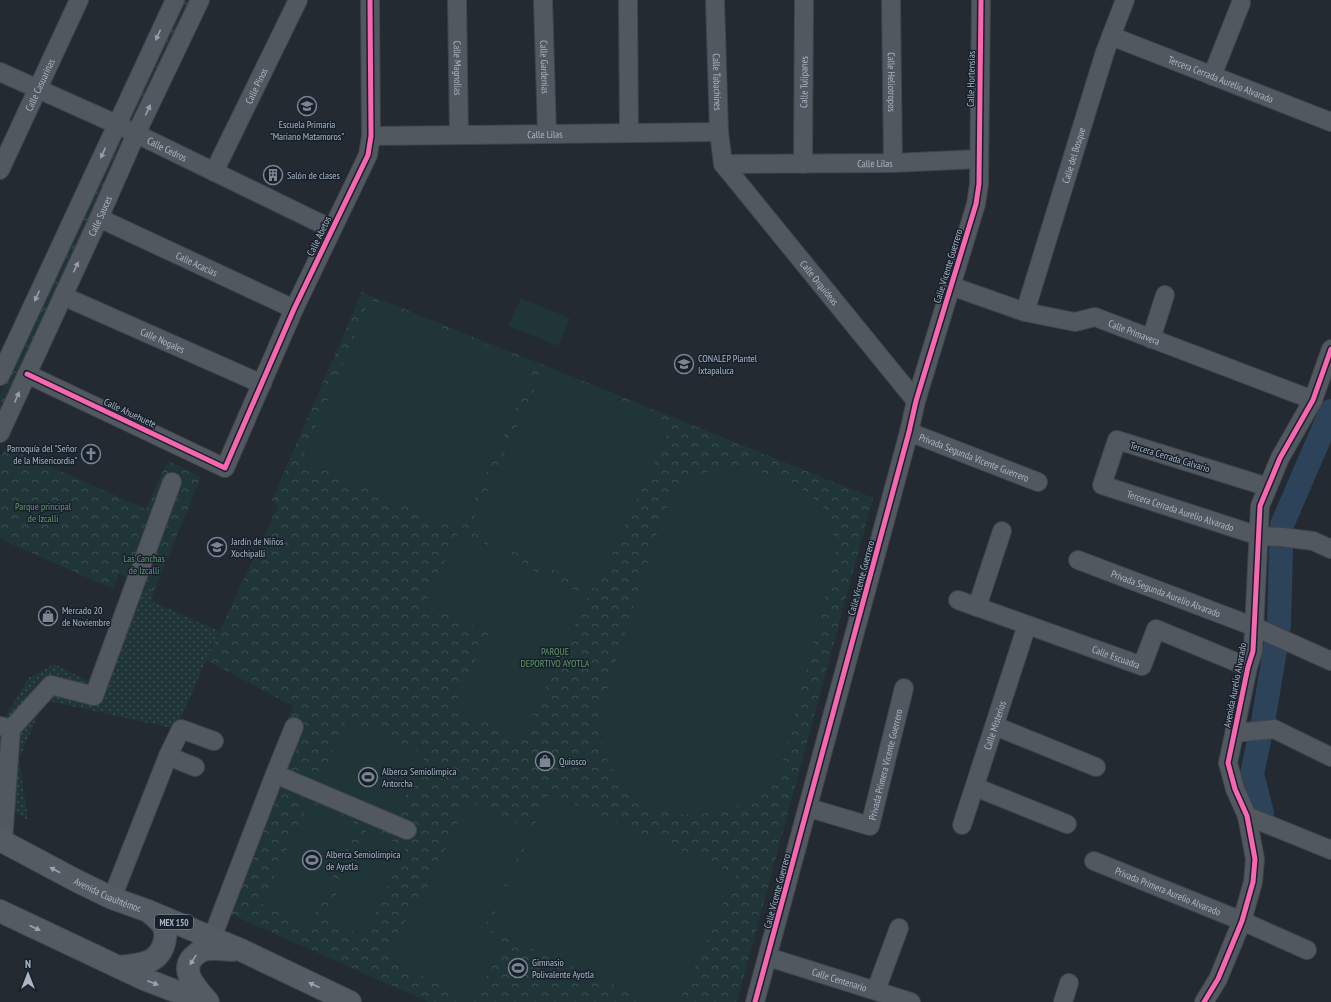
<svg xmlns="http://www.w3.org/2000/svg" width="1331" height="1002" font-family="'PT Sans Narrow',sans-serif">
<style>
.grass{fill:url(#grass-dots)}
.park{fill:url(#park-crowns)}
.pitch{fill:#203537}
.lines{fill:none;stroke-linecap:round;stroke-linejoin:round}
.river{stroke:#2c435a;stroke-width:24}
.minor-casing{stroke:#40444a;stroke-width:20}
.major-casing{stroke:#41464e;stroke-width:24}
.minor{stroke:#525860;stroke-width:18}
.major{stroke:#555b62;stroke-width:22}
.cycleway-casing{stroke:#17212c;stroke-width:8}
.cycleway{stroke:#f766af;stroke-width:5}
.oneway{fill:#959eac}
.oneway2{fill:#9aa4b1}
.labels{text-anchor:middle;dominant-baseline:central;stroke-width:3;stroke-linejoin:round;paint-order:stroke}
.shield{fill:#17212c;stroke:#7f8997;stroke-width:1}
.shield-label{font-size:9px;font-weight:bold;fill:#abb6c5}
.street-label{font-size:10px;fill:#abb6c5;stroke:#17212c}
.poi-label{font-size:10px;fill:#abb6c5;stroke:#17212c;text-anchor:start}
.park-label{font-size:10px;fill:#61976a;stroke:#17212c}
</style>
<defs>
<pattern id="grass-dots" width="8" height="8" patternUnits="userSpaceOnUse"><rect width="8" height="8" fill="#203537"/><path d="M2 2h.1M6 6h.1" fill="none" stroke="#3e5052" stroke-width="1.8" stroke-linecap="round"/></pattern>
<pattern id="park-crowns" width="20" height="18" patternUnits="userSpaceOnUse"><rect width="20" height="18" fill="#203537"/><path d="M2 6a3 3 0 1 1 6 0M12 15a3 3 0 1 1 6 0" fill="none" stroke="#3e5052"/></pattern>
</defs>
<rect width="100%" height="100%" fill="#242a31"/>
<!-- grass -->
<path class="grass" d="M 130,579 L 154,591 L 151,601 L 219,631 L 176,729 L 44,700 L 19,759 L 28,820 L 0,803 L 0,725 L 29,678 L 54,664 L 88,681 Z"/>
<!-- park -->
<path class="park" d="M 182,0 L 193,0 L 135,121 L 129,121 L 127,114 Z
M 118,139 L 124,140 L 125,143 L 0,415 L 0,394 L 60,262 Z
M 362,292 L 873,498 L 737,1002 L 428,1002 L 215,907 L 293,706 L 206,660 L 278,506 L 272,500 Z
M 6,447 L 146,509 L 168,460 L 201,477 L 154,591 L 119,574 L 113,589 L 0,539 L 0,459 Z"/>
<!-- pitch -->
<path class="pitch" d="M 521,298 L 570,318 L 559,346 L 508,326 Z
M 370,300 L 536,365 L 460,531 L 302,460 Z
M 545,366 L 672,424 L 596,589 L 469,531 Z
M 742,466 L 779,478 L 803,490 L 823,507 L 833,531 L 836,556 L 780,772 L 765,788 L 748,800 L 732,808 L 700,814 L 677,814 L 655,808 L 631,793 L 622,783 L 606,758 L 597,720 L 664,512 L 679,487 L 706,473 L 724,467 Z
M 459,532 L 523,561 L 521,565 L 588,596 L 522,739 L 453,708 L 489,633 L 425,604 Z
M 347,719 L 426,755 L 387,832 L 312,799 Z
M 549,793 L 736,875 L 679,1002 L 653,1002 L 488,929 Z
M 468,801 L 530,829 L 483,932 L 503,942 L 475,1001 L 388,959 L 415,901 L 420,903 Z
M 310,802 L 358,825 L 309,926 L 261,903 Z
M 367,830 L 406,847 L 364,937 L 325,919 Z"/>
<g class="lines">
<!-- river -->
<path class="river" d="M 1282,525 L 1331,411
M 1279,626 L 1281,550
M 1263,722 L 1276,644
M 1259,741 L 1252,774 L 1262,813"/>
<defs>
<g id="minor">
<path id="s1" d="M 457,0 L 459,135"/>
<path id="s2" d="M 543,0 L 547,134"/>
<path d="M 628,0 L 629,133"/>
<path id="s3" d="M 715,0 L 719,132 L 723,164"/>
<path id="s4" d="M 891,0 L 893,163"/>
<path id="s5" d="M 1111,36 L 1331,122"/>
<path id="s6" d="M 0,72 L 116,124 L 332,229"/>
<path d="M 1212,76 L 1241,3"/>
<path id="s7" d="M 371,136 L 719,132"/>
<path id="s8" d="M 723,164 L 916,401"/>
<path id="s9" d="M 723,164 L 893,163 L 979,159"/>
<path id="s10" d="M 803,164 L 804,0"/>
<path id="s11" d="M 0,170 L 79,0"/>
<path id="s12" d="M 214,172 L 298,0"/>
<path id="s13" d="M 99,218 L 294,309"/>
<path id="s14" d="M 951,286 L 1025,312 L 1075,322 L 1095,317 L 1313,400"/>
<path id="s15" d="M 63,296 L 262,384"/>
<path id="s16" d="M 1025,312 L 1105,52 L 1125,0"/>
<path d="M 1151,339 L 1165,295"/>
<path d="M 27,374 L 225,468 L 294,309 L 368,155 L 371,136 L 370,0"/>
<path d="M 0,376 L 175,0"/>
<path id="s17" d="M 909,432 L 1038,482"/>
<path id="s18" d="M 0,433 L 99,218 L 136,134 L 200,0"/>
<path id="s19" d="M 1268,487 L 1117,440 L 1102,485 L 1259,536 L 1282,537 L 1313,541 L 1331,549"/>
<path id="s20" d="M 1078,560 L 1255,627 L 1331,661"/>
<path id="s21" d="M 958,600 L 1142,666 L 1156,629 L 1248,667"/>
<path d="M 977,607 L 1002,531"/>
<path d="M 1,726 L 11,729 L 3,842"/>
<path d="M 995,726 L 1096,767"/>
<path d="M 11,729 L 51,685 L 94,696 L 172,482"/>
<path d="M 1235,733 L 1274,729 L 1331,757"/>
<path d="M 168,756 L 181,729 L 214,741"/>
<path d="M 275,774 L 294,727"/>
<path d="M 975,787 L 1067,824"/>
<path id="s22" d="M 809,808 L 870,826 L 904,688"/>
<path d="M 1247,816 L 1331,850"/>
<path id="s23" d="M 962,825 L 1027,625"/>
<path id="s24" d="M 1094,861 L 1242,921 L 1307,950"/>
<path d="M 112,898 L 168,756 L 195,767"/>
<path d="M 212,938 L 275,774 L 407,830"/>
<path id="s25" d="M 768,957 L 911,1002"/>
<path d="M 876,990 L 899,928"/>
<path d="M 755,1002 L 909,432 L 916,401 L 976,204 L 979,184 L 981,0"/>
<path d="M 1063,1002 L 1069,983"/>
<path d="M 1204,1002 L 1218,979 L 1242,921 L 1253,882 L 1255,859 L 1247,816 L 1235,789 L 1228,763 L 1248,667 L 1253,651 L 1260,506 L 1280,458 L 1313,400 L 1331,349"/>
</g>
<g id="major">
<path id="s26" d="M 0,840 L 77,881 L 112,898 L 148,911 L 241,950 L 350,1002"/>
<path d="M 0,911 L 144,979 L 204,1002"/>
<path d="M 119,967 C 140,965 161,964 165,939 C 166,935 165,928 162,924 C 158,919 153,915 148,911"/>
<path d="M 208,1002 C 198,990 179,972 193,957 C 198,952 204,949 210,949 C 217,948 225,950 232,950"/>
</g>
</defs>
<!-- minor casing -->
<use href="#minor" class="minor-casing"/>
<!-- major casing -->
<use href="#major" class="major-casing"/>
<!-- minor -->
<use href="#minor" class="minor"/>
<!-- major -->
<use href="#major" class="major"/>
<defs>
<path id="cycleway" d="M 27,374 L 225,468 L 294,309 L 368,155 L 371,136 L 370,0
M 755,1002 L 909,432 L 916,401 L 976,204 L 979,184 L 981,0
M 1204,1002 L 1218,979 L 1242,921 L 1253,882 L 1255,859 L 1247,816 L 1235,789 L 1228,763 L 1248,667 L 1253,651 L 1260,506 L 1280,458 L 1313,400 L 1331,349"/>
</defs>
<!-- cycleway casing -->
<use href="#cycleway" class="cycleway-casing"/>
<!-- cycleway -->
<use href="#cycleway" class="cycleway"/>
</g>
<!-- one-way arrows -->
<defs><path id="oneway-solid" d="M-6-.8H1V-3.2L6.5 0L1 3.2V.8H-6Z"/></defs>
<g class="oneway">
<use href="#oneway-solid" transform="translate(158 35) rotate(115)"/>
<use href="#oneway-solid" transform="translate(148 110) rotate(-65)"/>
<use href="#oneway-solid" transform="translate(103 153) rotate(115)"/>
<use href="#oneway-solid" transform="translate(76 267) rotate(-65)"/>
<use href="#oneway-solid" transform="translate(37 296) rotate(115)"/>
<use href="#oneway-solid" transform="translate(17 397) rotate(-66)"/>
</g>
<g class="oneway2">
<use href="#oneway-solid" transform="translate(55 870) rotate(-152)"/>
<use href="#oneway-solid" transform="translate(35 928) rotate(25)"/>
<use href="#oneway-solid" transform="translate(193 960) rotate(122)"/>
<use href="#oneway-solid" transform="translate(153 983) rotate(21)"/>
<use href="#oneway-solid" transform="translate(314 985) rotate(-155)"/>
</g>
<!-- icons -->
<defs>
<symbol id="school-ring" viewBox="-11 -11 22 22"><circle r="9.5" fill="#17212c" stroke="#7c8591" stroke-width="1.5"/><path d="M0-5L7-2L0 1L-7-2ZM-4 1L0 2.5L4 1V4Q0 6-4 4Z" fill="#7c8591"/></symbol>
<symbol id="building-ring" viewBox="-11 -11 22 22"><circle r="9.5" fill="#17212c" stroke="#7c8591" stroke-width="1.5"/><path d="M-4-6H4V6H1V3H-1V6H-4ZM-2.5-4.3h1.7v1.8h-1.7ZM.8-4.3h1.7v1.8H.8ZM-2.5-1h1.7V.8h-1.7ZM.8-1h1.7V.8H.8Z" fill="#7c8591"/></symbol>
<symbol id="church-ring" viewBox="-11 -11 22 22"><circle r="9.5" fill="#17212c" stroke="#7c8591" stroke-width="1.5"/><path d="M-1.2-6h2.4v3.5h3.3v2.4h-3.3V6h-2.4V-.1h-3.3v-2.4h3.3Z" fill="#7c8591"/></symbol>
<symbol id="shop-ring" viewBox="-11 -11 22 22"><circle r="9.5" fill="#17212c" stroke="#7c8591" stroke-width="1.5"/><path d="M-5-2.5h2.3a2.7 3.5 0 0 1 5.4 0H5L5.5 6h-11ZM-1.5-2.5h3a1.5 2.3 0 0 0-3 0Z" fill="#7c8591"/></symbol>
<symbol id="stadium-ring" viewBox="-11 -11 22 22"><circle r="9.5" fill="#17212c" stroke="#7c8591" stroke-width="1.5"/><path d="M0-5a6.5 5 0 1 0 0 10a6.5 5 0 1 0 0-10ZM-3.5-1.8h7v3.6h-7Z" fill="#7c8591"/></symbol>
</defs>
<g fill-rule="evenodd">
<use href="#school-ring" x="296" y="95" width="22" height="22"/>
<use href="#building-ring" x="262" y="164" width="22" height="22"/>
<use href="#school-ring" x="673" y="353" width="22" height="22"/>
<use href="#church-ring" x="80" y="443" width="22" height="22"/>
<use href="#school-ring" x="206" y="536" width="22" height="22"/>
<use href="#shop-ring" x="37" y="605" width="22" height="22"/>
<use href="#shop-ring" x="534" y="750" width="22" height="22"/>
<use href="#stadium-ring" x="357" y="766" width="22" height="22"/>
<use href="#stadium-ring" x="301" y="849" width="22" height="22"/>
<use href="#stadium-ring" x="507" y="957" width="22" height="22"/>
</g>
<g class="labels">
<!-- shield labels -->
<rect class="shield" x="155" y="915" width="38" height="14" rx="3"/>
<g class="shield-label">
<text x="174" y="922">MEX 150</text>
</g>
<!-- street labels -->
<g class="street-label">
<text stroke="none"><textPath href="#s2" startOffset="67">Calle Gardenias</textPath></text>
<text stroke="none"><textPath href="#s1" startOffset="68">Calle Magnolias</textPath></text>
<text transform="translate(971 79) rotate(-89)">Calle Hortensias</text>
<text stroke="none"><textPath href="#s5" startOffset="118">Tercera Cerrada Aurelio Alvarado</textPath></text>
<text stroke="none"><textPath href="#s3" startOffset="82">Calle Tabachines</textPath></text>
<text stroke="none"><textPath href="#s10" startOffset="82">Calle Tulipanes</textPath></text>
<text stroke="none"><textPath href="#s4" startOffset="82">Calle Heliotropos</textPath></text>
<text stroke="none"><textPath href="#s11" startOffset="94">Calle Casuarinas</textPath></text>
<text stroke="none"><textPath href="#s12" startOffset="96">Calle Pinos</textPath></text>
<text stroke="none"><textPath href="#s7" startOffset="174">Calle Lilas</textPath></text>
<text stroke="none"><textPath href="#s6" startOffset="184">Calle Cedros</textPath></text>
<text stroke="none"><textPath href="#s16" startOffset="164">Calle del Bosque</textPath></text>
<text stroke="none"><textPath href="#s9" startOffset="152">Calle Lilas</textPath></text>
<text stroke="none"><textPath href="#s18" startOffset="239">Calle Sauces</textPath></text>
<text transform="translate(319 236) rotate(-64)">Calle Abetos</text>
<text stroke="none"><textPath href="#s13" startOffset="108">Calle Acacias</textPath></text>
<text transform="translate(948 266) rotate(-73)">Calle Vicente Guerrero</text>
<text stroke="none"><textPath href="#s8" startOffset="153">Calle Orquídeas</textPath></text>
<text stroke="none"><textPath href="#s14" startOffset="192">Calle Primavera</textPath></text>
<text stroke="none"><textPath href="#s15" startOffset="109">Calle Nogales</textPath></text>
<text transform="translate(130 413) rotate(25)">Calle Ahuehuete</text>
<text stroke="none"><textPath href="#s17" startOffset="70">Privada Segunda Vicente Guerrero</textPath></text>
<text transform="translate(1170 457) rotate(17)">Tercera Cerrada Calvario</text>
<text stroke="none"><textPath href="#s19" startOffset="288">Tercera Cerrada Aurelio Alvarado</textPath></text>
<text transform="translate(861 578) rotate(-75)">Calle Vicente Guerrero</text>
<text stroke="none"><textPath href="#s20" startOffset="94">Privada Segunda Aurelio Alvarado</textPath></text>
<text stroke="none"><textPath href="#s21" startOffset="168">Calle Escuadra</textPath></text>
<text transform="translate(1235 685) rotate(-79)">Avenida Aurelio Alvarado</text>
<text stroke="none"><textPath href="#s23" startOffset="105">Calle Misterios</textPath></text>
<text stroke="none"><textPath href="#s22" startOffset="127">Privada Primera Vicente Guerrero</textPath></text>
<text transform="translate(777 891) rotate(-75)">Calle Vicente Guerrero</text>
<text stroke="none"><textPath href="#s24" startOffset="80">Privada Primera Aurelio Alvarado</textPath></text>
<text stroke="none"><textPath href="#s26" startOffset="121">Avenida Cuauhtémoc</textPath></text>
<text stroke="none"><textPath href="#s25" startOffset="75">Calle Centenario</textPath></text>
</g>
<!-- poi labels -->
<g class="poi-label">
<text x="307" y="124" text-anchor="middle">Escuela Primaria<tspan x="307" dy="12">"Mariano Matamoros"</tspan></text>
<text x="287" y="175">Salón de clases</text>
<text x="698" y="358">CONALEP Plantel<tspan x="698" dy="12">Ixtapaluca</tspan></text>
<text x="77" y="448" text-anchor="end">Parroquía del "Señor<tspan x="77" dy="12">de la Misericordia"</tspan></text>
<text x="231" y="541">Jardín de Niños<tspan x="231" dy="12">Xochipalli</tspan></text>
<text x="62" y="610">Mercado 20<tspan x="62" dy="12">de Noviembre</tspan></text>
<text x="559" y="761">Quiosco</text>
<text x="382" y="771">Alberca Semiolìmpica<tspan x="382" dy="12">Antorcha</tspan></text>
<text x="326" y="854">Alberca Semiolimpica<tspan x="326" dy="12">de Ayotla</tspan></text>
<text x="532" y="962">Gimnasio<tspan x="532" dy="12">Polivalente Ayotla</tspan></text>
</g>
<!-- park labels -->
<g class="park-label">
<text x="43" y="506">Parque principal<tspan x="43" dy="12">de Izcalli</tspan></text>
<text x="144" y="558">Las Canchas<tspan x="144" dy="12">de Izcalli</tspan></text>
<text x="555" y="651">PARQUE<tspan x="555" dy="12">DEPORTIVO AYOTLA</tspan></text>
</g>
</g>
<!-- north arrow -->
<g transform="translate(28 974)" stroke="#17212c" stroke-width="3" paint-order="stroke">
<path d="M0-3L7 15L0 10L-7 15Z" fill="#abb6c5"/>
<text y="-6" font-size="11" font-weight="bold" text-anchor="middle" fill="#abb6c5">N</text>
</g>
</svg>
